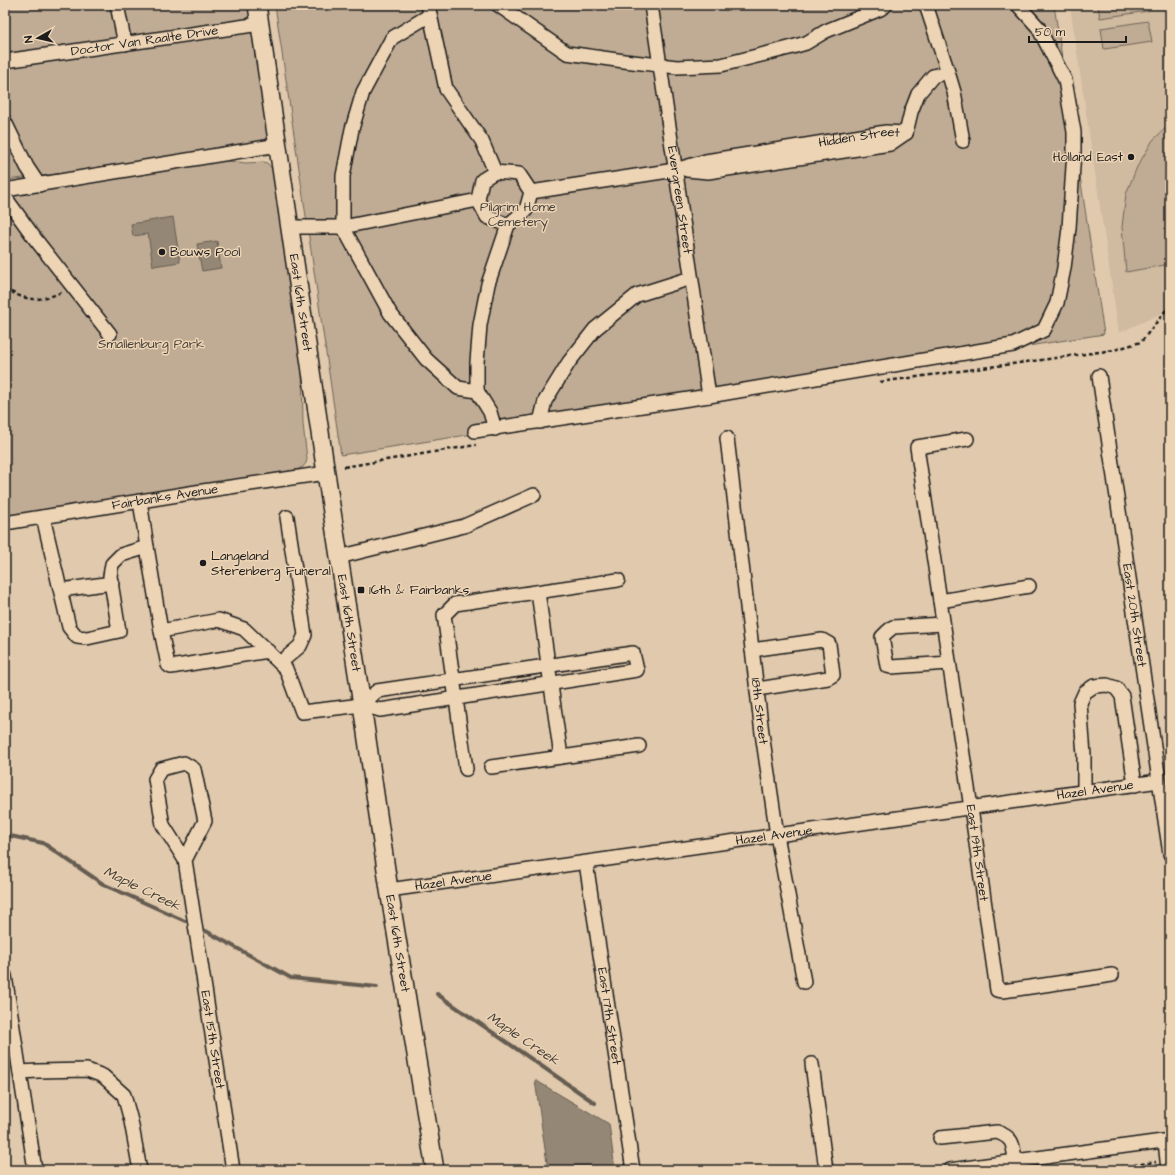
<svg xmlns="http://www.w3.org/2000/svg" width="1175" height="1175" font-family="'Architects Daughter',sans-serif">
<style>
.built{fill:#d0baa0}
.green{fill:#c0ac94;stroke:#6e6458}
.water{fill:#958774;stroke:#655c51}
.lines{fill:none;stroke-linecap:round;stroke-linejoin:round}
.stream{stroke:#655c51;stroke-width:4}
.minor-casing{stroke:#1c1c1c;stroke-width:16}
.major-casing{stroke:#1c1c1c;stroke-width:20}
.path{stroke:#1c1c1c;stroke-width:2.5;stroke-dasharray:4 3;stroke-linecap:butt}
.minor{stroke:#edd4b5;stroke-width:13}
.major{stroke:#edd4b5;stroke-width:17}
.poi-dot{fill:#1c1c1c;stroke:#edd4b5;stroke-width:1.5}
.labels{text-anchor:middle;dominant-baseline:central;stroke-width:3;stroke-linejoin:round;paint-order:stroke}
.street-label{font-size:13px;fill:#1c1c1c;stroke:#edd4b5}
.poi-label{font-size:13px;fill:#1c1c1c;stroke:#edd4b5;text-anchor:start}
.park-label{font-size:13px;fill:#45403a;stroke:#edd4b5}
.water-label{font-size:14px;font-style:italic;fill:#46413b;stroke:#edd4b5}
</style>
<rect width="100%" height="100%" fill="#e0c9ac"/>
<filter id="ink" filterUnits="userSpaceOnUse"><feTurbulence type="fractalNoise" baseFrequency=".025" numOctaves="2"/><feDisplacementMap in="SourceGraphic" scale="8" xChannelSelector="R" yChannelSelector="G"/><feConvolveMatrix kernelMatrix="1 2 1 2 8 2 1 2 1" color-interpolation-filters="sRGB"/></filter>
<g filter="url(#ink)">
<!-- built -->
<path class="built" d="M 1070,5 L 1170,5 L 1170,309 L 1119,333 Z"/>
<!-- green -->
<path class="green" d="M 5,5 L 248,5 L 268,140 L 66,173 L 6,180 Z
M 275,5 L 1054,5 L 1104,334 L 341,455 Z
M 1098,5 L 1147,5 L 1148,11 L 1100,18 Z
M 1148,21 L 1152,42 L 1104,49 L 1101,28 Z
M 1170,124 L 1170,264 L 1126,272 L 1122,227 L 1126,194 L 1137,167 L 1153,140 Z
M 219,160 L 246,163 L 264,162 L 267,163 L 273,170 L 302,366 L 303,424 L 307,459 L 306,463 L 303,467 L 296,470 L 5,516 L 5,195 L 50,189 Z"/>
<!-- water -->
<path class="water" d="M 173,217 L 180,262 L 153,266 L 148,234 L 133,236 L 131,224 Z
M 217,241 L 221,268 L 202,271 L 197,244 Z
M 535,1080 L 609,1124 L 615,1170 L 548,1170 Z"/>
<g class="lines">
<!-- stream -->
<path class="stream" d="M 6,835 L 43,843 L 103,884 L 185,921
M 206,931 L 291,978 L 377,987
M 437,994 L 595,1103"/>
<defs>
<g id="minor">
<path d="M 117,5 L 125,44"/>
<path d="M 428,5 L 446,89 L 482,141 L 495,172"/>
<path d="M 498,5 L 567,53 L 624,61 L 677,67 L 721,65 L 789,48 L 806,43 L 826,31 L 880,9 L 886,5"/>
<path id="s1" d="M 651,5 L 709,396"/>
<path d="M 430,15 L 392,38 L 363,92 L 352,129 L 343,176 L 343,227 L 390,313 L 426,359 L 458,388 L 477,391 L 490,412 L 495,429"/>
<path id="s2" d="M 5,61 L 260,24"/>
<path d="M 948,72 L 954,92 L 963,141"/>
<path d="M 5,122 L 27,167 L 39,185"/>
<path d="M 906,133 L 911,112 L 918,94 L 933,76 L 948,72 L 926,5"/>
<path d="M 687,170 L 708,172 L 890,144 L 906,133"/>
<path d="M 5,190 L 278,145"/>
<path id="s3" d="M 531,192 L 636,176 L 675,170 L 706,161 L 886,132 L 906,133"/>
<path d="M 5,197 L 36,240 L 110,334"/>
<path d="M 289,227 L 343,227 L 478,200"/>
<path id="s4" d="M 1099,376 L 1170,854"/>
<path d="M 477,391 L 477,362 L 480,325 L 488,284 L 508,225 L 526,210 L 531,192 L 519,174 L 495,172 L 482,180 L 478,200 L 487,217 L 508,225"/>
<path d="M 540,422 L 545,401 L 569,362 L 595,329 L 637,295 L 691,278"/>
<path d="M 475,431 L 709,396 L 1013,345 L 1044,330 L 1057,303 L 1064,268 L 1069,228 L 1074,151 L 1074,132 L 1065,80 L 1038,27 L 1018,5"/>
<path id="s5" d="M 727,438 L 762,733 L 777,835 L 804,982"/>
<path id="s6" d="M 967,439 L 917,447 L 971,808 L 997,990 L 1003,991 L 1112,975"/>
<path d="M 43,517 L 69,627 L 77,637 L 87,638 L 119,631 L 110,576 L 112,564 L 121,555 L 147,547 L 140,501"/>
<path id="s7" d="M 5,523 L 196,492 L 326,473"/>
<path d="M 147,547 L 161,631 L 219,620 L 244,629 L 286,669 L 302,712 L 362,705 L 380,710 L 637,670 L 633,653 L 377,691 L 362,705"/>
<path d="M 339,557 L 464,526 L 534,495"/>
<path d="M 61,590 L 112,583"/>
<path d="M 538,592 L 561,757"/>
<path d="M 940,601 L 1029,586"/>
<path d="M 943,624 L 893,627 L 887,632 L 882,637 L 887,666 L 891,667 L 949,663"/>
<path d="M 161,631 L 168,665 L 171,667 L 268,651"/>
<path d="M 752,650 L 822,640 L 829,644 L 833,675 L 828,678 L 757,689"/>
<path d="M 280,663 L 300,646 L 305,635 L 287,517"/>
<path d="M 491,767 L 639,746"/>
<path d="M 466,769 L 444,615 L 455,604 L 618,580"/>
<path d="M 1084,792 L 1084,755 L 1080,703 L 1085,692 L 1094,686 L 1107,685 L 1116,688 L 1122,696 L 1135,785"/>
<path id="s8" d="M 185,860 L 205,821 L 194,769 L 184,763 L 161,769 L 155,779 L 163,825 L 185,860 L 233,1170"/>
<path id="s9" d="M 586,863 L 633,1170"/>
<path id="s10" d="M 389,890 L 1159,781"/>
<path d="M 5,976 L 35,1170"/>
<path d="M 812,1064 L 826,1170"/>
<path d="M 20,1072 L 38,1071 L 87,1070 L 103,1076 L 124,1095 L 131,1121 L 140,1170"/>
<path d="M 940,1138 L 997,1132 C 1014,1138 1013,1145 1015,1161"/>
<path d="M 1165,1141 L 1168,1170"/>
<path d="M 950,1170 L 1170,1140"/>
</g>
<g id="major">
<path id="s11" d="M 257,5 L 326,473 L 362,705 L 389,890 L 435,1170"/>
</g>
</defs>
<!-- minor casing -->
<use href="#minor" class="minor-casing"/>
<!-- major casing -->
<use href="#major" class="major-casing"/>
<!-- path -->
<path class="path" d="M 5,288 C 26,302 39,302 62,292
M 5,301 L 9,290
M 880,382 L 1114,350 L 1141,342 L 1170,305
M 344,467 L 476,445
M 1099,1170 L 1156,1162"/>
<!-- minor -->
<use href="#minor" class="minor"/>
<!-- major -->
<use href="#major" class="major"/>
</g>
</g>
<!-- markers -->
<g class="poi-dot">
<circle cx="1131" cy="157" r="4"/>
<circle cx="162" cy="252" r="4"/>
<circle cx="203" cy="563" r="4"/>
<rect x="357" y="586" width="8" height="8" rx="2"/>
</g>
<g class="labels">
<!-- street labels -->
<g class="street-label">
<text stroke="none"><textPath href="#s2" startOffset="141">Doctor Van Raalte Drive</textPath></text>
<text stroke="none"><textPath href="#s3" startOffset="333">Hidden Street</textPath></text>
<text stroke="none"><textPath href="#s1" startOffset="197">Evergreen Street</textPath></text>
<text stroke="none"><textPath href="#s11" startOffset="301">East 16th Street</textPath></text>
<text stroke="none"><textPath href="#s7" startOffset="162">Fairbanks Avenue</textPath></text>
<text stroke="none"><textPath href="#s4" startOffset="242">East 20th Street</textPath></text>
<text stroke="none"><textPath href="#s11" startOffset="625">East 16th Street</textPath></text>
<text stroke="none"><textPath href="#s5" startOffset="275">18th Street</textPath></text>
<text stroke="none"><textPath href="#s10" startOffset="713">Hazel Avenue</textPath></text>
<text stroke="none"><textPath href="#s10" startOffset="389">Hazel Avenue</textPath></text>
<text stroke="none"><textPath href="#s6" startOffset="461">East 19th Street</textPath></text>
<text stroke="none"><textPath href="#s10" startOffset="65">Hazel Avenue</textPath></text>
<text stroke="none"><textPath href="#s11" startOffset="949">East 16th Street</textPath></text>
<text stroke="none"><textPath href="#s9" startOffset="155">East 17th Street</textPath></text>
<text stroke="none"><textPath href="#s8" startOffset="414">East 15th Street</textPath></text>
</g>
<!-- poi labels -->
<g class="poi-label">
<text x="1123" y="157" text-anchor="end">Holland East</text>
<text x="170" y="252">Bouws Pool</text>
<text x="211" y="556">Langeland<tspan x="211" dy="15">Sterenberg Funeral</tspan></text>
<text x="369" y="590">16th &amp; Fairbanks</text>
</g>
<!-- park labels -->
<g class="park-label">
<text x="518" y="207">Pilgrim Home<tspan x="518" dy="15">Cemetery</tspan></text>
<text x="151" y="344">Smallenburg Park</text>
</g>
<!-- water labels -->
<g class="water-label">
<text transform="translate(142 889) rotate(26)">Maple Creek</text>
<text transform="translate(523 1039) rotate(34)">Maple Creek</text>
</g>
</g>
<!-- margin -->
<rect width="1175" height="1175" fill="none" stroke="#edd4b5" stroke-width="20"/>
<rect x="10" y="10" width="1155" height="1155" fill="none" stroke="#1c1c1c" stroke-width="1.5" filter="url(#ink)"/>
<!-- north arrow -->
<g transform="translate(38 38) rotate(262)" stroke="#edd4b5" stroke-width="3" paint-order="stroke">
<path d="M0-3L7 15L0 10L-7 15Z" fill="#1c1c1c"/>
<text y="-6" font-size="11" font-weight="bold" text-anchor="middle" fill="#1c1c1c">N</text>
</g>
<!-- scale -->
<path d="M1029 36v6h97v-6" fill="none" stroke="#1c1c1c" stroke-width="2"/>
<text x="1035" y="36" font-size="12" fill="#1c1c1c" stroke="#edd4b5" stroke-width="3" paint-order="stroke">50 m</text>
</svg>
